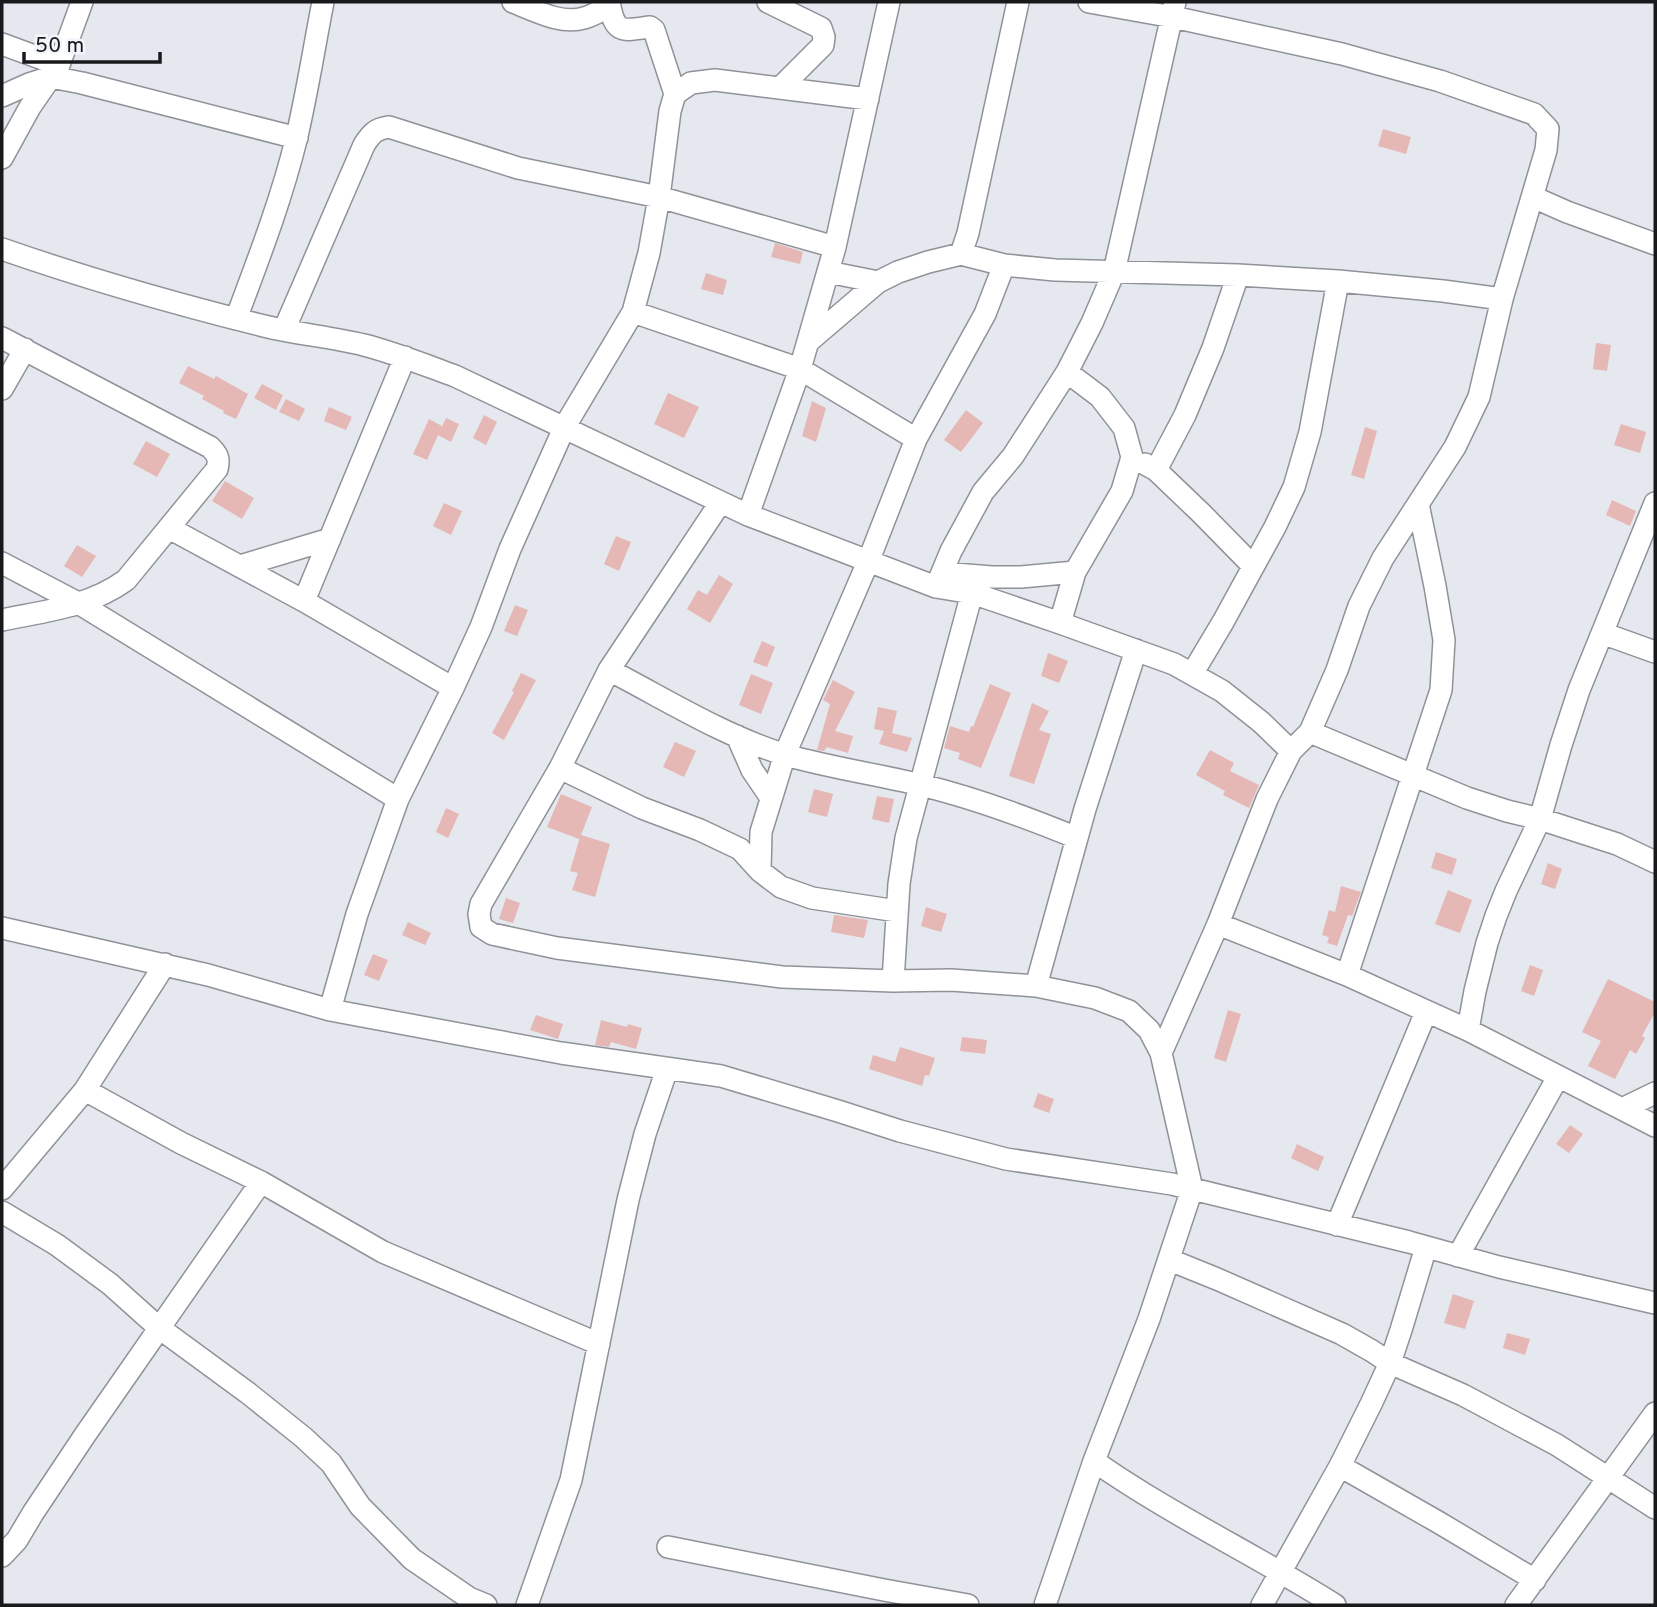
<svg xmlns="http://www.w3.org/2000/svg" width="1657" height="1607" font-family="Overpass,sans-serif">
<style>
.building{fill:#e5b7b5}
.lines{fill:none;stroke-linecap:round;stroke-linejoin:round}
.street-casing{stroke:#8f9298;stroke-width:24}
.street{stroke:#fff;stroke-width:21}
</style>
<rect width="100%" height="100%" fill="#e5e9ef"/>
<!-- building -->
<path class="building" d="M 1383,129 L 1411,137 L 1406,154 L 1378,146 Z
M 775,243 L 803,252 L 800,264 L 771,257 Z
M 706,273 L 727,280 L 723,295 L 701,289 Z
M 1596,343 L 1611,345 L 1607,371 L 1593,369 Z
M 188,366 L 214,379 L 216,376 L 248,394 L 236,419 L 223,413 L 224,411 L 202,399 L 204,396 L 179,383 Z
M 262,384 L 283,395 L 276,410 L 254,398 Z
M 668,393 L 699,407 L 684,438 L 654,424 Z
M 286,399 L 305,409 L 299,421 L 279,412 Z
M 812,401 L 826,408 L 816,442 L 802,436 Z
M 329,407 L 352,417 L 346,430 L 324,421 Z
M 966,410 L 983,423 L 961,452 L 944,440 Z
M 484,415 L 497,422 L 486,445 L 473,438 Z
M 446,418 L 459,424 L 451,442 L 438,435 Z
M 429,419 L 442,426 L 427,460 L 413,454 Z
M 1621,424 L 1646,432 L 1640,453 L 1614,445 Z
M 1365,427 L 1377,431 L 1364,479 L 1351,475 Z
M 146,441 L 170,454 L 157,477 L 133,464 Z
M 225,481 L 254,498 L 242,519 L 212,501 Z
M 1612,500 L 1636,511 L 1630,526 L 1606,515 Z
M 444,503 L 462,511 L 451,535 L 433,526 Z
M 616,536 L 631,542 L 619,571 L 604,564 Z
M 77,545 L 96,556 L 82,577 L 64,566 Z
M 719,575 L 733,584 L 710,623 L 687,609 L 698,590 L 707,595 Z
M 515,605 L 528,610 L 517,636 L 504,631 Z
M 762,641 L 775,647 L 767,667 L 753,662 Z
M 1048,653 L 1068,661 L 1059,683 L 1041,676 Z
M 521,673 L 536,680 L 504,740 L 492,733 L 514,692 L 512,691 Z
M 751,674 L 773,683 L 761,714 L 739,705 Z
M 833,680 L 855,692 L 835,731 L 853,736 L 848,753 L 827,747 L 824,751 L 817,750 L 830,704 L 823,700 Z
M 990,684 L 1011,693 L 981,768 L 958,759 L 960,753 L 944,748 L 950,726 L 969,732 L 971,726 L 973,727 Z
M 1032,703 L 1049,711 L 1039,730 L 1051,734 L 1034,784 L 1009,776 Z
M 878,707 L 897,711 L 892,733 L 912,738 L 907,752 L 879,744 L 884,731 L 874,729 Z
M 675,742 L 696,751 L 684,777 L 663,767 Z
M 1210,750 L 1234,763 L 1230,771 L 1259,785 L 1249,808 L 1223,795 L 1225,791 L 1196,775 Z
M 814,789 L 833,794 L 827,817 L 808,812 Z
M 561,794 L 592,807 L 581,835 L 610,844 L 595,897 L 572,890 L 578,873 L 570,871 L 580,837 L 579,839 L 547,827 Z
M 877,796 L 894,799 L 889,823 L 872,819 Z
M 446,808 L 459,814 L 448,838 L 436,832 Z
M 1436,852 L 1457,859 L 1452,875 L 1431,868 Z
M 1548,863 L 1562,869 L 1555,889 L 1541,884 Z
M 1341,886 L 1361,892 L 1352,916 L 1348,915 L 1337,946 L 1327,943 L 1329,937 L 1322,935 L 1329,910 L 1335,912 Z
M 1448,890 L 1472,900 L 1460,933 L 1435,924 Z
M 506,898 L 520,903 L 513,923 L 499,919 Z
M 926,907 L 947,914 L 941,932 L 921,926 Z
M 834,915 L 868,920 L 864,938 L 831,932 Z
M 408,922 L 431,933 L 425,945 L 402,935 Z
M 373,954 L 388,960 L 379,981 L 364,975 Z
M 1530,965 L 1543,970 L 1534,996 L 1521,991 Z
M 1608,979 L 1655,1002 L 1655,1012 L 1642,1036 L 1645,1038 L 1636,1054 L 1630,1050 L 1615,1079 L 1588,1066 L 1601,1041 L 1582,1032 Z
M 1228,1010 L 1241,1014 L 1226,1062 L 1214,1058 Z
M 536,1015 L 563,1024 L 558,1039 L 530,1030 Z
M 601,1020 L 627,1027 L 628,1024 L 642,1028 L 636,1049 L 611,1042 L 609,1047 L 595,1045 Z
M 962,1037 L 987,1040 L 985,1054 L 960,1051 Z
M 900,1047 L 935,1058 L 929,1076 L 925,1075 L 922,1086 L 869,1069 L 873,1055 L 895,1062 Z
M 1038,1093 L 1054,1099 L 1049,1113 L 1033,1107 Z
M 1570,1125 L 1583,1134 L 1569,1153 L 1556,1144 Z
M 1297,1144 L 1324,1157 L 1318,1171 L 1291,1158 Z
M 1453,1294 L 1474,1301 L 1465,1329 L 1444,1323 Z
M 1507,1333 L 1530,1339 L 1525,1355 L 1503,1348 Z"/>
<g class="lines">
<defs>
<path id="street" d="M 513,2 C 534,10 561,25 584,18 C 593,16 601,10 610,6
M 768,2 L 821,28 L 824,37 L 823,45 L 780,88
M 1089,2 L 1173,17 L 1342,54 L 1440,81 L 1534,114 L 1548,129 L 1546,150 L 1502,299 L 1479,397 L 1455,447 L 1383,558 L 1359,606 L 1337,670 L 1310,732 L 1291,751 L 1267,799 L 1218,924 L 1161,1053
M 2,44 L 59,65
M 675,94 L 691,83 L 715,80 L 868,99
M 2,96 L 29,84 L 51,77 L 82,83 L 297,138
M 2,158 L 30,107 L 59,65 L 82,2
M 1533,197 L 1567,212 L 1655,244
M 2,249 C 88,279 176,304 264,326 C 297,334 331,337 364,345 C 395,353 425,365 455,376 L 748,515 L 936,587 L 972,593 L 1060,623 L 1174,664 L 1222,691 L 1261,722 L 1291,751
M 961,254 L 968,233 L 1018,2
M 828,272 L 878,282
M 633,312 L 800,369 L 916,439
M 236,319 C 258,260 281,201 296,140 C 307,94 314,48 323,2
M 284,330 L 364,145 C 371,134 375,129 389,127 L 518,168 L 659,197 L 835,247
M 2,338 L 210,447 C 217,454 220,458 217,469 L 126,580 C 89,607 45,611 2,620
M 808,342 L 878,282 L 898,272 L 928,262 L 961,254 L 1004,265 L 1055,270 L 1238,275 L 1338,281 L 1443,291 L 1502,299
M 2,389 L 25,349
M 1145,464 L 1156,470 L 1201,513 L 1253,566
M 1156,470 L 1185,415 L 1213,348 L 1238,275
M 720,503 L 609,670 L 560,768 L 481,904 L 479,914 L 481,927 L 492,934 L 557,948 L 782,977 L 893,981 L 951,980 L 1036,986 L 1095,998 L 1129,1011 L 1149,1030 L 1161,1053 L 1192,1189 L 1149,1319 L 1094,1461 L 1045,1605
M 748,515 L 800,369 L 835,247 L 889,2
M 169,528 L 304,601 L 453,688
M 2,563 L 80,604 L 398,799
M 240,566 L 330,539
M 942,573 L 992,577 L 1021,577 L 1075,572
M 936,587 L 951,551 L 983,492 L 1013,456 L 1067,372 L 1092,323 L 1114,272 L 1175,2
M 304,601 L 405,357
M 1060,623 L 1075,572 L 1122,491 L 1132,457 L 1124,428 L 1100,397 L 1067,372
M 1602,633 L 1655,652
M 609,670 C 667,700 724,736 786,755 C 831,768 876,774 921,785 C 975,798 1026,817 1077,838
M 1192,674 L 1223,622 L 1275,527 L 1294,487 L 1310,432 L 1338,281
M 1310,732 L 1467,798 L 1507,811 L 1540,819 L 1617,844 L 1655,862
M 737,736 L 752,770 L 771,798
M 560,768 L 642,808 L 700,830 L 740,849 L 760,871 L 781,887 L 812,898 L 897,911
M 760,871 L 761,832 L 785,754 L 868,562 L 916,439 L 985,314 L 1004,265
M 1218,924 L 1347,975 L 1468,1030 L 1655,1126
M 2,928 L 208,975 L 330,1010 L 561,1053 L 721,1076 L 838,1111 L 900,1131 L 1006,1159 L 1172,1184 L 1409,1242 L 1499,1267 L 1655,1303
M 1347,975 L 1441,690 L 1444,640 L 1435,586 L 1418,504
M 893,981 L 899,884 L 906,838 L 972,593
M 1036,986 L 1085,809 L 1136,650
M 330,1010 L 357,914 L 398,799 L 453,688 L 481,627 L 510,549 L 565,426 L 633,312 L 649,253 L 659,197 L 670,111 L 675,94 L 654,30 L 650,27 C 621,31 615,34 609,2
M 1468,1030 L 1475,991 L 1487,943 L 1496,916 L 1506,891 L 1540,819 L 1561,745 L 1579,690 L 1655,503
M 85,1090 L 181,1143 L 261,1182 L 383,1252 L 599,1344
M 1622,1109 L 1655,1093
M 2,1189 L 85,1090 L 165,964
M 2,1212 L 57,1245 L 110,1284 L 158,1327 L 248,1393 L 303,1437 L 331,1463 L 360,1506 L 412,1559 L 469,1598 L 486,1605
M 1337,1225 L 1426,1012
M 1458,1256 L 1558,1077
M 1170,1260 L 1217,1279 L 1342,1334 L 1372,1351 L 1390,1363 L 1463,1395 L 1557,1445 L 1655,1508
M 1094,1461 C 1171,1515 1256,1555 1335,1605
M 1340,1466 L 1438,1522 L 1535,1580
M 668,1547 L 884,1590 L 968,1605
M 2,1556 L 17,1540 L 33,1513 L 85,1435 L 261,1182
M 527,1605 L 571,1480 L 628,1200 L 645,1134 L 667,1069
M 1262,1605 L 1340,1466 L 1371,1404 L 1390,1363 L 1401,1330 L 1426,1247
M 1516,1605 L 1655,1413"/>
</defs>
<!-- street casing -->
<use href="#street" class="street-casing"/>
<!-- street -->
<use href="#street" class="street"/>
</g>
<!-- border -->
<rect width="1657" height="1607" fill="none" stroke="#17191b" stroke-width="7"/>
<!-- scale -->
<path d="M24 52v10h136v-10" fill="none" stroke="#17191b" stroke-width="3.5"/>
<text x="35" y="52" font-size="21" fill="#17191b" stroke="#f2f6fc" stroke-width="5" paint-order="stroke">50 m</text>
</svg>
